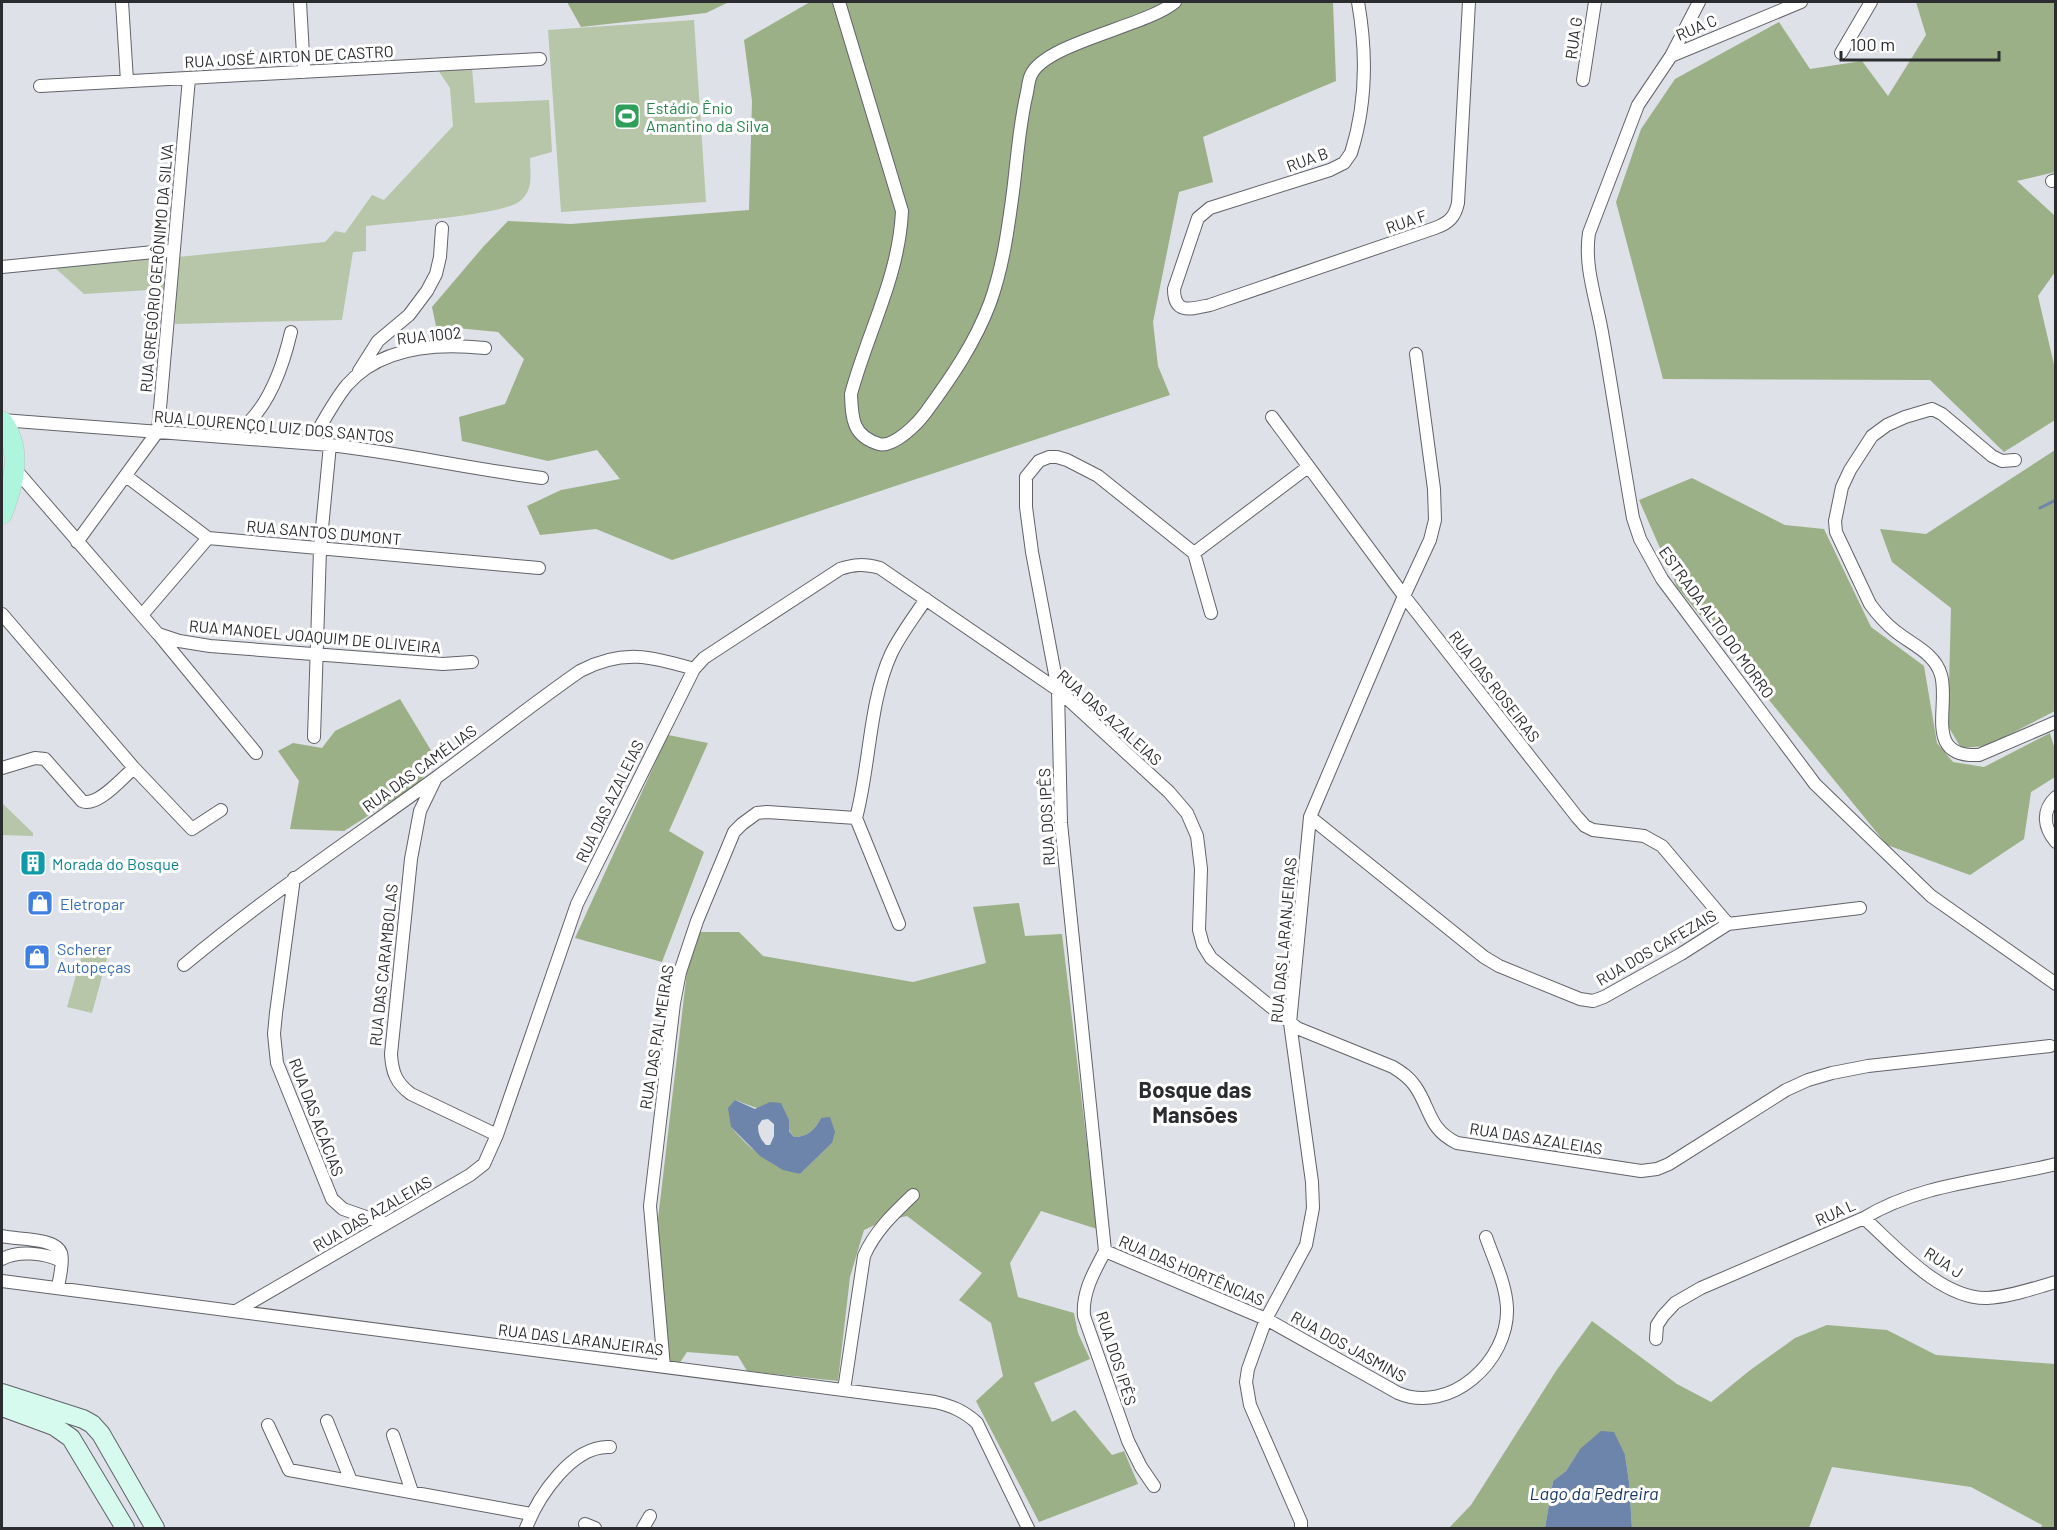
<svg xmlns="http://www.w3.org/2000/svg" width="2057" height="1530" font-family="Barlow,sans-serif">
<style>
.green{fill:#b7c6a9}
.forest{fill:#9bb086;fill-rule:evenodd}
.water{fill:#6d85aa;fill-rule:evenodd}
.lines{fill:none;stroke-linecap:round;stroke-linejoin:round}
.stream{stroke:#6d85aa;stroke-width:3}
.minor-casing{stroke:#616369;stroke-width:14}
.secondary-casing{stroke:#616369;stroke-width:20}
.primary-casing{stroke:#bfc0c1;stroke-width:21}
.minor{stroke:#fff;stroke-width:12}
.secondary{stroke:#d6faee;stroke-width:18}
.primary{stroke:#adf6dd;stroke-width:20}
.labels{text-anchor:middle;dominant-baseline:central;stroke-width:6;stroke-linejoin:round;paint-order:stroke}
.street-label{font-size:16px;fill:#2b2c2f;stroke:#fff}
.leisure-label{font-size:16px;fill:#27864d;stroke:#fff;text-anchor:start}
.culture-label{font-size:16px;fill:#0d838f;stroke:#fff;text-anchor:start}
.shop-label{font-size:16px;fill:#366cbe;stroke:#fff;text-anchor:start}
.water-label{font-size:18px;font-style:italic;fill:#183869;stroke:#fff}
.district-label{font-size:22px;font-weight:bold;fill:#2b2c2f;stroke:#fff}
</style>
<rect width="100%" height="100%" fill="#dee1e8"/>
<!-- green -->
<path class="green" d="M 694,20 L 706,202 L 561,212 L 548,30 Z
M 472,68 L 475,103 L 549,100 L 552,152 L 530,158 C 530,175 534,189 520,201 C 505,215 392,223 366,226 L 366,251 L 353,252 L 342,320 L 175,324 L 178,257 L 325,242 L 335,231 L 345,233 L 372,195 L 384,200 L 453,126 L 450,88 L 438,70 Z
M 169,255 L 166,289 L 84,294 L 53,266 Z
M 2,803 L 33,833 L 33,836 L 2,835 Z
M 84,947 L 108,955 L 92,1013 L 67,1007 Z"/>
<!-- forest -->
<path class="forest" d="M 567,2 L 729,2 L 706,13 L 581,27 Z
M 810,2 L 1333,2 L 1336,81 L 1203,137 L 1213,182 L 1179,192 L 1153,322 L 1158,366 L 1170,395 L 672,560 L 596,529 L 540,535 L 527,506 L 561,490 L 620,479 L 597,450 L 548,461 L 462,441 L 459,417 L 505,404 L 524,359 L 498,332 L 436,326 L 432,307 L 483,247 L 508,221 L 571,224 L 749,210 L 752,101 L 744,40 Z
M 1916,2 L 2055,2 L 2055,172 L 2017,181 L 2055,216 L 2055,272 L 2038,296 L 2055,369 L 2055,420 L 2004,452 L 1930,380 L 1663,379 L 1616,202 L 1641,129 L 1675,79 L 1779,22 L 1810,69 L 1862,61 L 1888,96 L 1926,35 Z
M 2055,450 L 2055,711 L 1987,746 L 1961,748 L 1948,726 L 1951,608 L 1892,562 L 1880,529 L 1926,534 Z
M 1692,478 L 1785,525 L 1824,529 L 1871,627 L 1924,666 L 1937,743 L 1953,762 L 1984,767 L 2050,733 L 2055,750 L 2055,777 L 2031,792 L 2024,839 L 1970,875 L 1887,845 L 1677,587 L 1639,500 Z
M 400,699 L 438,762 L 415,786 L 344,831 L 290,829 L 299,781 L 278,751 L 293,743 L 322,748 L 335,731 Z
M 668,735 L 708,743 L 669,831 L 704,852 L 662,962 L 575,938 Z
M 1019,903 L 1025,936 L 1062,934 L 1097,1229 L 1041,1211 L 1010,1263 L 1018,1297 L 1074,1313 L 1078,1333 L 1090,1359 L 1034,1383 L 1052,1422 L 1075,1410 L 1112,1455 L 1124,1451 L 1138,1484 L 1039,1522 L 976,1401 L 1003,1376 L 991,1323 L 959,1300 L 982,1273 L 907,1216 L 881,1222 L 864,1230 L 850,1277 L 838,1381 L 747,1371 L 738,1356 L 687,1352 L 679,1364 L 667,1362 L 658,1219 L 687,971 L 699,932 L 739,932 L 763,956 L 913,982 L 986,963 L 973,907 ZM 735,1100 L 789,1120 L 789,1130 L 794,1137 C 807,1137 815,1130 821,1118 L 832,1143 L 800,1174 C 767,1161 754,1154 731,1127 Z
M 1592,1321 L 1677,1384 L 1711,1402 L 1749,1371 L 1795,1338 L 1827,1325 L 1887,1330 L 1936,1355 L 2055,1364 L 2055,1528 L 2041,1528 L 2042,1525 L 1971,1487 L 1832,1467 L 1809,1528 L 1632,1528 L 1629,1482 L 1625,1455 L 1580,1449 L 1566,1471 L 1553,1481 L 1545,1528 L 1449,1528 L 1471,1505 L 1556,1371 Z"/>
<!-- water -->
<path class="water" d="M 735,1100 L 755,1109 L 770,1102 L 781,1103 L 789,1120 L 789,1131 L 794,1137 C 807,1137 815,1130 821,1118 L 830,1117 L 835,1132 L 832,1143 L 800,1174 L 783,1170 L 760,1156 L 731,1127 L 728,1108 ZM 768,1119 L 774,1124 L 774,1136 L 770,1145 L 766,1145 C 761,1140 758,1134 758,1126 L 762,1120 Z
M 1601,1431 L 1614,1432 L 1625,1455 L 1629,1482 L 1632,1528 L 1545,1528 L 1553,1481 L 1566,1471 L 1580,1449 Z"/>
<g class="lines">
<!-- stream -->
<path class="stream" d="M 2040,508 L 2056,500"/>
<defs>
<path id="minor" d="M 122,2 L 127,81
M 300,2 L 304,72
M 839,2 L 902,211 C 899,277 868,331 851,394 C 852,418 852,436 879,444 C 894,448 918,423 926,412 C 951,378 975,343 990,303 C 1003,267 1008,229 1013,192 C 1017,160 1019,128 1026,97 C 1028,90 1028,81 1031,75 C 1045,43 1147,26 1175,2
M 1358,2 C 1367,53 1367,103 1351,153 L 1344,163 L 1330,170 L 1210,208 L 1198,218 L 1174,289 C 1174,315 1191,309 1210,305 L 1435,228 C 1449,223 1455,217 1458,203 L 1469,2
M 1699,2 L 1671,56 L 1638,105 L 1589,233 C 1584,267 1596,298 1602,332 C 1613,394 1622,456 1633,518 L 1640,539 L 1662,579 L 1815,784 L 1931,896 L 2056,984
M 1841,53 L 1871,2
M 1671,56 L 1801,2
M 1583,80 L 1595,2
M 40,86 L 540,59
M 2052,181 L 2056,180
M 2,267 L 174,250
M 359,371 L 378,341 L 409,315 L 427,291 L 436,274 L 440,257 L 442,228
M 1272,417 L 1404,596 L 1577,817 L 1585,826 L 1593,830 L 1644,836 L 1662,846 L 1728,924
M 2,420 L 330,445 C 401,453 471,469 542,478
M 225,436 C 234,432 243,428 250,421 C 272,398 284,362 291,332
M 311,443 C 322,424 333,402 347,385 C 381,346 438,343 485,348
M 2015,460 L 2002,461 L 1992,456 L 1942,414 L 1932,409 L 1905,417 L 1887,425 L 1872,436 L 1850,470 L 1842,487 L 1835,521 L 1836,532 L 1870,604 C 1878,615 1885,623 1895,631 C 1911,644 1935,653 1941,675 C 1950,706 1923,758 1979,755 L 2056,722
M 15,469 L 158,634 L 179,641 L 210,646 L 443,664 L 472,662
M 126,476 L 208,538 L 539,568
M 77,542 L 158,431 L 189,78
M 1194,553 L 1211,613
M 2,614 L 134,768 L 192,829 L 221,810
M 142,615 L 208,538
M 159,635 L 256,753
M 314,737 L 320,549 L 330,445
M 2,768 L 35,758 L 45,759 L 82,801 C 97,808 122,778 134,768
M 435,780 L 420,811 L 411,859 L 391,1054 C 392,1072 396,1083 411,1094 L 497,1135
M 2056,797 C 2041,811 2044,828 2056,842
M 1310,817 L 1484,957 L 1499,966 L 1580,999 L 1593,1001 L 1604,997 L 1681,954 L 1728,924 L 1860,908
M 856,818 L 899,924
M 294,878 L 276,1013 L 274,1034 L 277,1063 L 332,1199 L 343,1209 L 386,1224
M 184,965 C 265,897 352,839 437,777 C 485,742 531,705 580,671 C 622,649 651,656 694,669
M 1864,1218 C 1896,1247 1941,1299 1987,1298 C 2010,1297 2034,1288 2056,1282
M 2,1236 C 16,1240 55,1237 61,1253 C 64,1263 59,1278 58,1288
M 1105,1251 L 1266,1319 L 1398,1393 C 1450,1415 1509,1361 1507,1308 C 1506,1284 1494,1260 1486,1237
M 2,1259 C 18,1250 45,1253 61,1261
M 2,1281 L 935,1402 C 952,1406 964,1411 977,1423 L 1028,1528
M 236,1311 L 470,1175 L 484,1164 L 497,1135 L 577,904 L 694,669 L 704,658 L 840,569 C 854,564 865,564 880,568 L 1058,690 L 1169,792 L 1187,813 L 1197,836 L 1201,869 L 1199,930 L 1203,945 L 1211,958 L 1297,1028 L 1393,1067 C 1401,1072 1409,1077 1415,1086 C 1431,1109 1428,1129 1457,1143 L 1641,1171 L 1657,1169 L 1669,1164 L 1786,1090 L 1808,1080 L 1832,1073 L 1868,1066 L 2050,1046
M 1656,1339 L 1657,1325 L 1663,1316 L 1675,1303 L 1701,1288 L 1864,1218 C 1921,1183 1992,1180 2056,1164
M 664,1367 L 650,1206 L 674,1003 L 680,972 L 697,921 L 734,832 L 742,824 L 757,813 L 767,812 L 856,818 C 870,766 869,702 891,654 C 900,635 914,617 926,599
M 844,1390 L 864,1256 C 875,1231 893,1214 913,1195
M 327,1421 L 351,1481
M 268,1425 L 289,1470 L 531,1514
M 393,1435 L 412,1492
M 1154,1486 L 1141,1467 L 1128,1441 L 1084,1316 C 1082,1292 1094,1272 1105,1251 L 1061,823 L 1058,690 L 1032,552 L 1026,507 L 1026,477 L 1039,461 L 1049,457 L 1057,457 L 1067,460 L 1098,476 L 1194,553 L 1308,467
M 585,1524 L 595,1528
M 526,1528 C 538,1497 572,1445 610,1447
M 643,1528 L 650,1516
M 1301,1528 L 1301,1522 L 1250,1405 L 1246,1382 L 1248,1369 L 1266,1319 L 1306,1245 L 1313,1208 L 1312,1182 L 1290,1023 L 1310,817 L 1404,596 L 1430,540 L 1435,520 L 1434,489 L 1416,354"/>
<path id="secondary" d="M 2,1393 L 83,1419 L 92,1424 L 101,1434 L 155,1528
M 2,1407 L 54,1426 L 71,1438 L 125,1528"/>
<path id="primary" d="M 2,421 C 23,451 14,483 2,514"/>
</defs>
<!-- minor casing -->
<use href="#minor" class="minor-casing"/>
<!-- secondary casing -->
<use href="#secondary" class="secondary-casing"/>
<!-- primary casing -->
<use href="#primary" class="primary-casing"/>
<!-- minor -->
<use href="#minor" class="minor"/>
<!-- secondary -->
<use href="#secondary" class="secondary"/>
<!-- primary -->
<use href="#primary" class="primary"/>
</g>
<!-- icons -->
<defs>
<symbol id="stadium-square" viewBox="-11 -11 22 22"><rect x="-9" y="-9" width="18" height="18" rx="4" fill="#2e9e5b" stroke="#fff"/><path d="M0-5a6.5 5 0 1 0 0 10a6.5 5 0 1 0 0-10ZM-3.5-1.8h7v3.6h-7Z" fill="#fff"/></symbol>
<symbol id="building-square" viewBox="-11 -11 22 22"><rect x="-9" y="-9" width="18" height="18" rx="4" fill="#0f9aa8" stroke="#fff"/><path d="M-4-6H4V6H1V3H-1V6H-4ZM-2.5-4.3h1.7v1.8h-1.7ZM.8-4.3h1.7v1.8H.8ZM-2.5-1h1.7V.8h-1.7ZM.8-1h1.7V.8H.8Z" fill="#fff"/></symbol>
<symbol id="shop-square" viewBox="-11 -11 22 22"><rect x="-9" y="-9" width="18" height="18" rx="4" fill="#3f7fe0" stroke="#fff"/><path d="M-5-2.5h2.3a2.7 3.5 0 0 1 5.4 0H5L5.5 6h-11ZM-1.5-2.5h3a1.5 2.3 0 0 0-3 0Z" fill="#fff"/></symbol>
</defs>
<g fill-rule="evenodd">
<use href="#stadium-square" x="612" y="101" width="30" height="30"/>
<use href="#building-square" x="18" y="848" width="30" height="30"/>
<use href="#shop-square" x="25" y="888" width="30" height="30"/>
<use href="#shop-square" x="22" y="942" width="30" height="30"/>
</g>
<g class="labels">
<!-- street labels -->
<g class="street-label">
<text transform="translate(1696 27) rotate(-23)">RUA C</text>
<text transform="translate(1573 38) rotate(-82)">RUA G</text>
<text transform="translate(289 56) rotate(-3)">RUA JOSÉ AIRTON DE CASTRO</text>
<text transform="translate(1307 159) rotate(-20)">RUA B</text>
<text transform="translate(1406 221) rotate(-19)">RUA F</text>
<text transform="translate(156 268) rotate(-85)">RUA GREGÓRIO GERÔNIMO DA SILVA</text>
<text transform="translate(429 335) rotate(-6)">RUA 1002</text>
<text transform="translate(274 426) rotate(5)">RUA LOURENÇO LUIZ DOS SANTOS</text>
<text transform="translate(324 532) rotate(5)">RUA SANTOS DUMONT</text>
<text transform="translate(1717 622) rotate(54)">ESTRADA ALTO DO MORRO</text>
<text transform="translate(315 636) rotate(5)">RUA MANOEL JOAQUIM DE OLIVEIRA</text>
<text transform="translate(1495 686) rotate(52)">RUA DAS ROSEIRAS</text>
<text transform="translate(1110 717) rotate(42)">RUA DAS AZALEIAS</text>
<text transform="translate(419 768) rotate(-36)">RUA DAS CAMÉLIAS</text>
<text transform="translate(609 801) rotate(-64)">RUA DAS AZALEIAS</text>
<text transform="translate(1046 817) rotate(-93)">RUA DOS IPÊS</text>
<text transform="translate(1283 940) rotate(-85)">RUA DAS LARANJEIRAS</text>
<text transform="translate(1656 947) rotate(-30)">RUA DOS CAFEZAIS</text>
<text transform="translate(383 965) rotate(-84)">RUA DAS CARAMBOLAS</text>
<text transform="translate(656 1037) rotate(-81)">RUA DAS PALMEIRAS</text>
<text transform="translate(317 1117) rotate(69)">RUA DAS ACÁCIAS</text>
<text transform="translate(1536 1138) rotate(9)">RUA DAS AZALEIAS</text>
<text transform="translate(1835 1212) rotate(-24)">RUA L</text>
<text transform="translate(372 1213) rotate(-30)">RUA DAS AZALEIAS</text>
<text transform="translate(1944 1262) rotate(33)">RUA J</text>
<text transform="translate(1192 1270) rotate(23)">RUA DAS HORTÊNCIAS</text>
<text transform="translate(581 1339) rotate(7)">RUA DAS LARANJEIRAS</text>
<text transform="translate(1349 1346) rotate(29)">RUA DOS JASMINS</text>
<text transform="translate(1117 1358) rotate(72)">RUA DOS IPÊS</text>
</g>
<!-- leisure labels -->
<g class="leisure-label">
<text x="646" y="107">Estádio Ênio<tspan x="646" dy="18">Amantino da Silva</tspan></text>
</g>
<!-- culture labels -->
<g class="culture-label">
<text x="52" y="863">Morada do Bosque</text>
</g>
<!-- shop labels -->
<g class="shop-label">
<text x="60" y="903">Eletropar</text>
<text x="57" y="948">Scherer<tspan x="57" dy="18">Autopeças</tspan></text>
</g>
<!-- water labels -->
<g class="water-label">
<text x="1594" y="1493">Lago da Pedreira</text>
</g>
<!-- district labels -->
<g class="district-label">
<text x="1195" y="1089">Bosque das<tspan x="1195" dy="25">Mansões</tspan></text>
</g>
</g>
<!-- border -->
<rect width="2057" height="1530" fill="none" stroke="#2b2c2f" stroke-width="6"/>
<!-- scale -->
<path d="M1841 51v9h158v-9" fill="none" stroke="#2b2c2f" stroke-width="3"/>
<text x="1850" y="51" font-size="18" fill="#2b2c2f" stroke="#ffffff" stroke-width="4.5" paint-order="stroke">100 m</text>
</svg>
